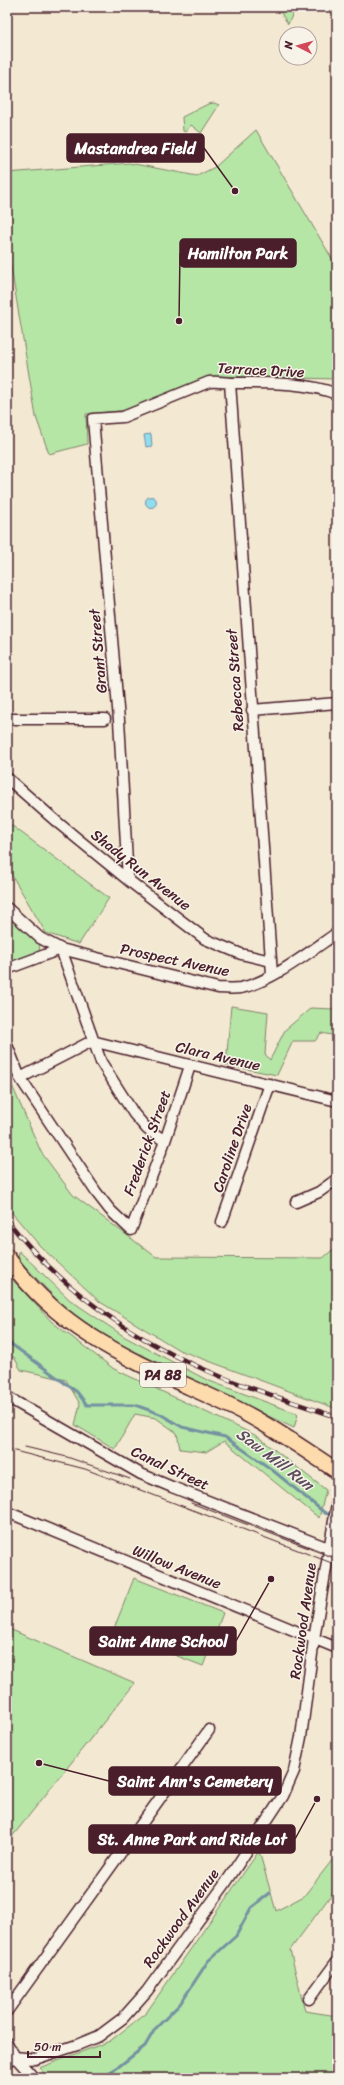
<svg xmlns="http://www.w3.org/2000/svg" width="344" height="2085" font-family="Sriracha,sans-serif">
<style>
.green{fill:#b5e6a6;stroke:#808268}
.water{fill:#90ddf0;stroke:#7491a1}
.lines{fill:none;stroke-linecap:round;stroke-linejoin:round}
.stream{stroke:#7491a1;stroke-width:3}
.street-casing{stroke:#4a1f2b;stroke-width:13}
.primary-casing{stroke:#4a1f2b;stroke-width:18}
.street{stroke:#f7f3e8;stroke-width:10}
.primary{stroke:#fedbac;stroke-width:15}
.tram{stroke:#4a1f2b;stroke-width:1}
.rail-casing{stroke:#4a1f2b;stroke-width:4.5}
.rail{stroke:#f7f3e8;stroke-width:3;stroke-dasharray:9;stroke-linecap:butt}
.labels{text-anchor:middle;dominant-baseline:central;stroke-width:3;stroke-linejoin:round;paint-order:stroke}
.shield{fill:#f7f3e8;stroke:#7e5f64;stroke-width:1}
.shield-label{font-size:14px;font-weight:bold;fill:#4a1f2b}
.street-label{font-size:15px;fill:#4a1f2b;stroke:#f7f3e8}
.water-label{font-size:16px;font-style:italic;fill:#5c4e5c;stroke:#f7f3e8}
.leader{fill:none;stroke:#4a1f2b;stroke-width:1.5}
.callout-dot{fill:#4a1f2b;stroke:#f7f3e8;stroke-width:1.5}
.callout{fill:#4a1f2b;stroke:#4a1f2b;stroke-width:1.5}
.callout-label{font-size:16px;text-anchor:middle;font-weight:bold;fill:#fff}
</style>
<rect width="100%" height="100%" fill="#f3e8d2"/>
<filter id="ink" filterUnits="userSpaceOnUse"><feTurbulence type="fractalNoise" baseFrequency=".025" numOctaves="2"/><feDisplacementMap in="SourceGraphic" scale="8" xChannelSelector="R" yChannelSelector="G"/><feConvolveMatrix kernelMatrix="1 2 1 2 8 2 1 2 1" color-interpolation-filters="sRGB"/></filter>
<g filter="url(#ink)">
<!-- green -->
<path class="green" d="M 277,7 L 296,7 L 288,24 Z
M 214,103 L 219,105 L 201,133 L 191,125 L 185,132 L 183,131 L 182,117 L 208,104 Z
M 256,130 L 337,267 L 337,379 L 213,376 L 130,410 L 86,414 L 87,444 L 49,454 L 36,417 L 7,243 L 7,173 L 129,163 L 197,176 L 215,167 Z
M 7,822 L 109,898 L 79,944 L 46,933 L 7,867 Z
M 7,914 L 40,943 L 39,952 L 7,964 Z
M 337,1002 L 337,1036 L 321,1033 L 315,1041 L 293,1041 L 277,1075 L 226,1065 L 231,1006 L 268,1012 L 265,1054 L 270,1060 L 285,1030 L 311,1008 L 333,1009 Z
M 7,1074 L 41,1152 L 73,1195 L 156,1257 L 323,1258 L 337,1246 L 337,1409 L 179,1350 L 100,1302 L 40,1246 L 7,1207 Z
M 19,1251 L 70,1300 L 125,1337 L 207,1380 L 298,1414 L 294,1428 L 141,1357 L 77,1321 L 18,1259 Z
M 7,1274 L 52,1322 L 114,1369 L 257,1436 L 326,1490 L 319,1518 L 224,1441 L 206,1452 L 180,1449 L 177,1433 L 156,1418 L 135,1414 L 115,1449 L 75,1425 L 80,1404 L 66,1380 L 21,1370 L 14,1357 L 7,1358 Z
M 134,1578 L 223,1613 L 203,1666 L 113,1631 Z
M 7,1628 L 135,1683 L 7,1843 Z
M 259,1851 L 276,1911 L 304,1896 L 337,1854 L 337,1887 L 290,1950 L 305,2011 L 337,2016 L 337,2078 L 49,2078 L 39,2068 L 110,2041 L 146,2013 Z"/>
<!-- water -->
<path class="water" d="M 151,434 L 152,446 L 146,447 L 144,435 Z
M145.5 502a5.5 5.5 0 1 1 11 0a5.5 5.5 0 1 1-11 0Z"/>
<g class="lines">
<!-- stream -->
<path class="stream" d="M 7,1341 L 77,1392 L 87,1405 L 135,1405 L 160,1414 L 182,1427 L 225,1437 L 271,1469 L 325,1513 L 334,1516
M 104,2078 L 145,2046 L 155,2029 L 180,2004 L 208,1961 L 236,1936 L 251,1908 L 270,1893"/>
<defs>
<path id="street" d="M 230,383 L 272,974
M 252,710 L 337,703
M 7,719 L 105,719
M 7,778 L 57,822 L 128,880 L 205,939 L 241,954 L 271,961
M 128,880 L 119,720 L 93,419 L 123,417 L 209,382 C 218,381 227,383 236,383 C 269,383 305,382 337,394
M 7,908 L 40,938 L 61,949 L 218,988 C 225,988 233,989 240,988 C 270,983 312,950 337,933
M 7,969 L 61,949 L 101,1062 L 134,1114 L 147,1129 L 165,1141
M 7,1045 L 20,1078 L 96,1192 L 110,1210 L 131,1230 L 165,1141 L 190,1066
M 20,1078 L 92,1041 L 337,1101
M 296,1202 L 319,1192 L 337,1179
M 222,1222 L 270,1084
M 7,1397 L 141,1474 L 172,1487 L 328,1548
M 7,1512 L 337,1648
M 309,1999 L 337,1961
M 7,2011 L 209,1730
M 7,2043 L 15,2057 L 34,2078
M 7,2061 L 15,2057 L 35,2059 L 77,2045 L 99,2036 L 123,2018 L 147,1991 L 225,1884 L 283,1796 L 294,1771 L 301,1737 L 314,1639 L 337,1503"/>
<path id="primary" d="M 7,1257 C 66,1341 151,1367 239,1410 C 273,1427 305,1450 337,1471"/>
</defs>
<!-- street casing -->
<use href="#street" class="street-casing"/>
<!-- primary casing -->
<use href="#primary" class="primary-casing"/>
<!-- street -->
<use href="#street" class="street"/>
<!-- primary -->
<use href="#primary" class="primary"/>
<!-- tram -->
<path class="tram" d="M 25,1447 L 67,1457 L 130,1479
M 7,1449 L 85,1469 L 337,1565
M 191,1503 L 337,1559"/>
<defs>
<path id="rail" d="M 7,1220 C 63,1292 138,1343 222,1377 C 260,1392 299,1404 337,1417"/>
</defs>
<!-- rail casing -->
<use href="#rail" class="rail-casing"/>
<!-- rail -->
<use href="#rail" class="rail"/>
</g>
</g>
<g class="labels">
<!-- shield labels -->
<rect class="shield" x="140" y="1363" width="46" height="24" rx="3"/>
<g class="shield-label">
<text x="163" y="1375">PA 88</text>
</g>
<!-- street labels -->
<g class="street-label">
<text transform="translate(261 370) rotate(3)">Terrace Drive</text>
<text transform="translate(98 651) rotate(-95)">Grant Street</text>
<text transform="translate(235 680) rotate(-94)">Rebecca Street</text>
<text transform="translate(141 870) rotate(38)">Shady Run Avenue</text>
<text transform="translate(175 960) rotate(12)">Prospect Avenue</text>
<text transform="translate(218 1056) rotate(13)">Clara Avenue</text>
<text transform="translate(147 1143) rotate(-70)">Frederick Street</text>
<text transform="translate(232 1148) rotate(-71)">Caroline Drive</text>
<text transform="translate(170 1468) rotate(25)">Canal Street</text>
<text transform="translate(177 1567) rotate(22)">Willow Avenue</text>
<text transform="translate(303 1621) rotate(-82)">Rockwood Avenue</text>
<text transform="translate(181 1918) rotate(-54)">Rockwood Avenue</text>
</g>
<!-- water labels -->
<g class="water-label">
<text transform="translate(275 1459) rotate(37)">Saw Mill Run</text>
</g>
</g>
<!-- callouts -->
<path class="leader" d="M235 191L204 148M179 321L180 253M271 1579L236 1641M39 1763L109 1781M317 1799L295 1839"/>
<g class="callout-dot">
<circle cx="235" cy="191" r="4"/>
<circle cx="179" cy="321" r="4"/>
<circle cx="271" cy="1579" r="4"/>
<circle cx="39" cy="1763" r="4"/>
<circle cx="317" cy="1799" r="4"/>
</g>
<g class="callout">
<rect x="67" y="134" width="137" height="28" rx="4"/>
<rect x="180" y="239" width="116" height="28" rx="4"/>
<rect x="90" y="1627" width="146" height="28" rx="4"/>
<rect x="109" y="1767" width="172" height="28" rx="4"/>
<rect x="89" y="1825" width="206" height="28" rx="4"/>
</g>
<g class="callout-label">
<text x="135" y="154">Mastandrea Field</text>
<text x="238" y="259">Hamilton Park</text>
<text x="163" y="1647">Saint Anne School</text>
<text x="195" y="1787">Saint Ann's Cemetery</text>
<text x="192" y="1845">St. Anne Park and Ride Lot</text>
</g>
<!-- margin -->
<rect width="344" height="2085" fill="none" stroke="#f7f3e8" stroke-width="24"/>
<rect x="12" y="12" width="320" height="2061" fill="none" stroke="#4a1f2b" stroke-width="1.5" filter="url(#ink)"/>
<!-- north arrow -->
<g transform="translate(298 46) rotate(276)"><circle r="19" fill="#f7f3e8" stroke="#b29e9c"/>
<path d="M0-3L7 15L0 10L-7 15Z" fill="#d1495b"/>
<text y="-6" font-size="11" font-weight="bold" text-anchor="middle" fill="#4a1f2b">N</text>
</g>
<!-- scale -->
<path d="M28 2051v6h72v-6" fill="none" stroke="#4a1f2b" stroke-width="2"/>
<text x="34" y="2051" font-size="12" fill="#4a1f2b" stroke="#f7f3e8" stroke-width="3" paint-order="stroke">50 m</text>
</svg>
